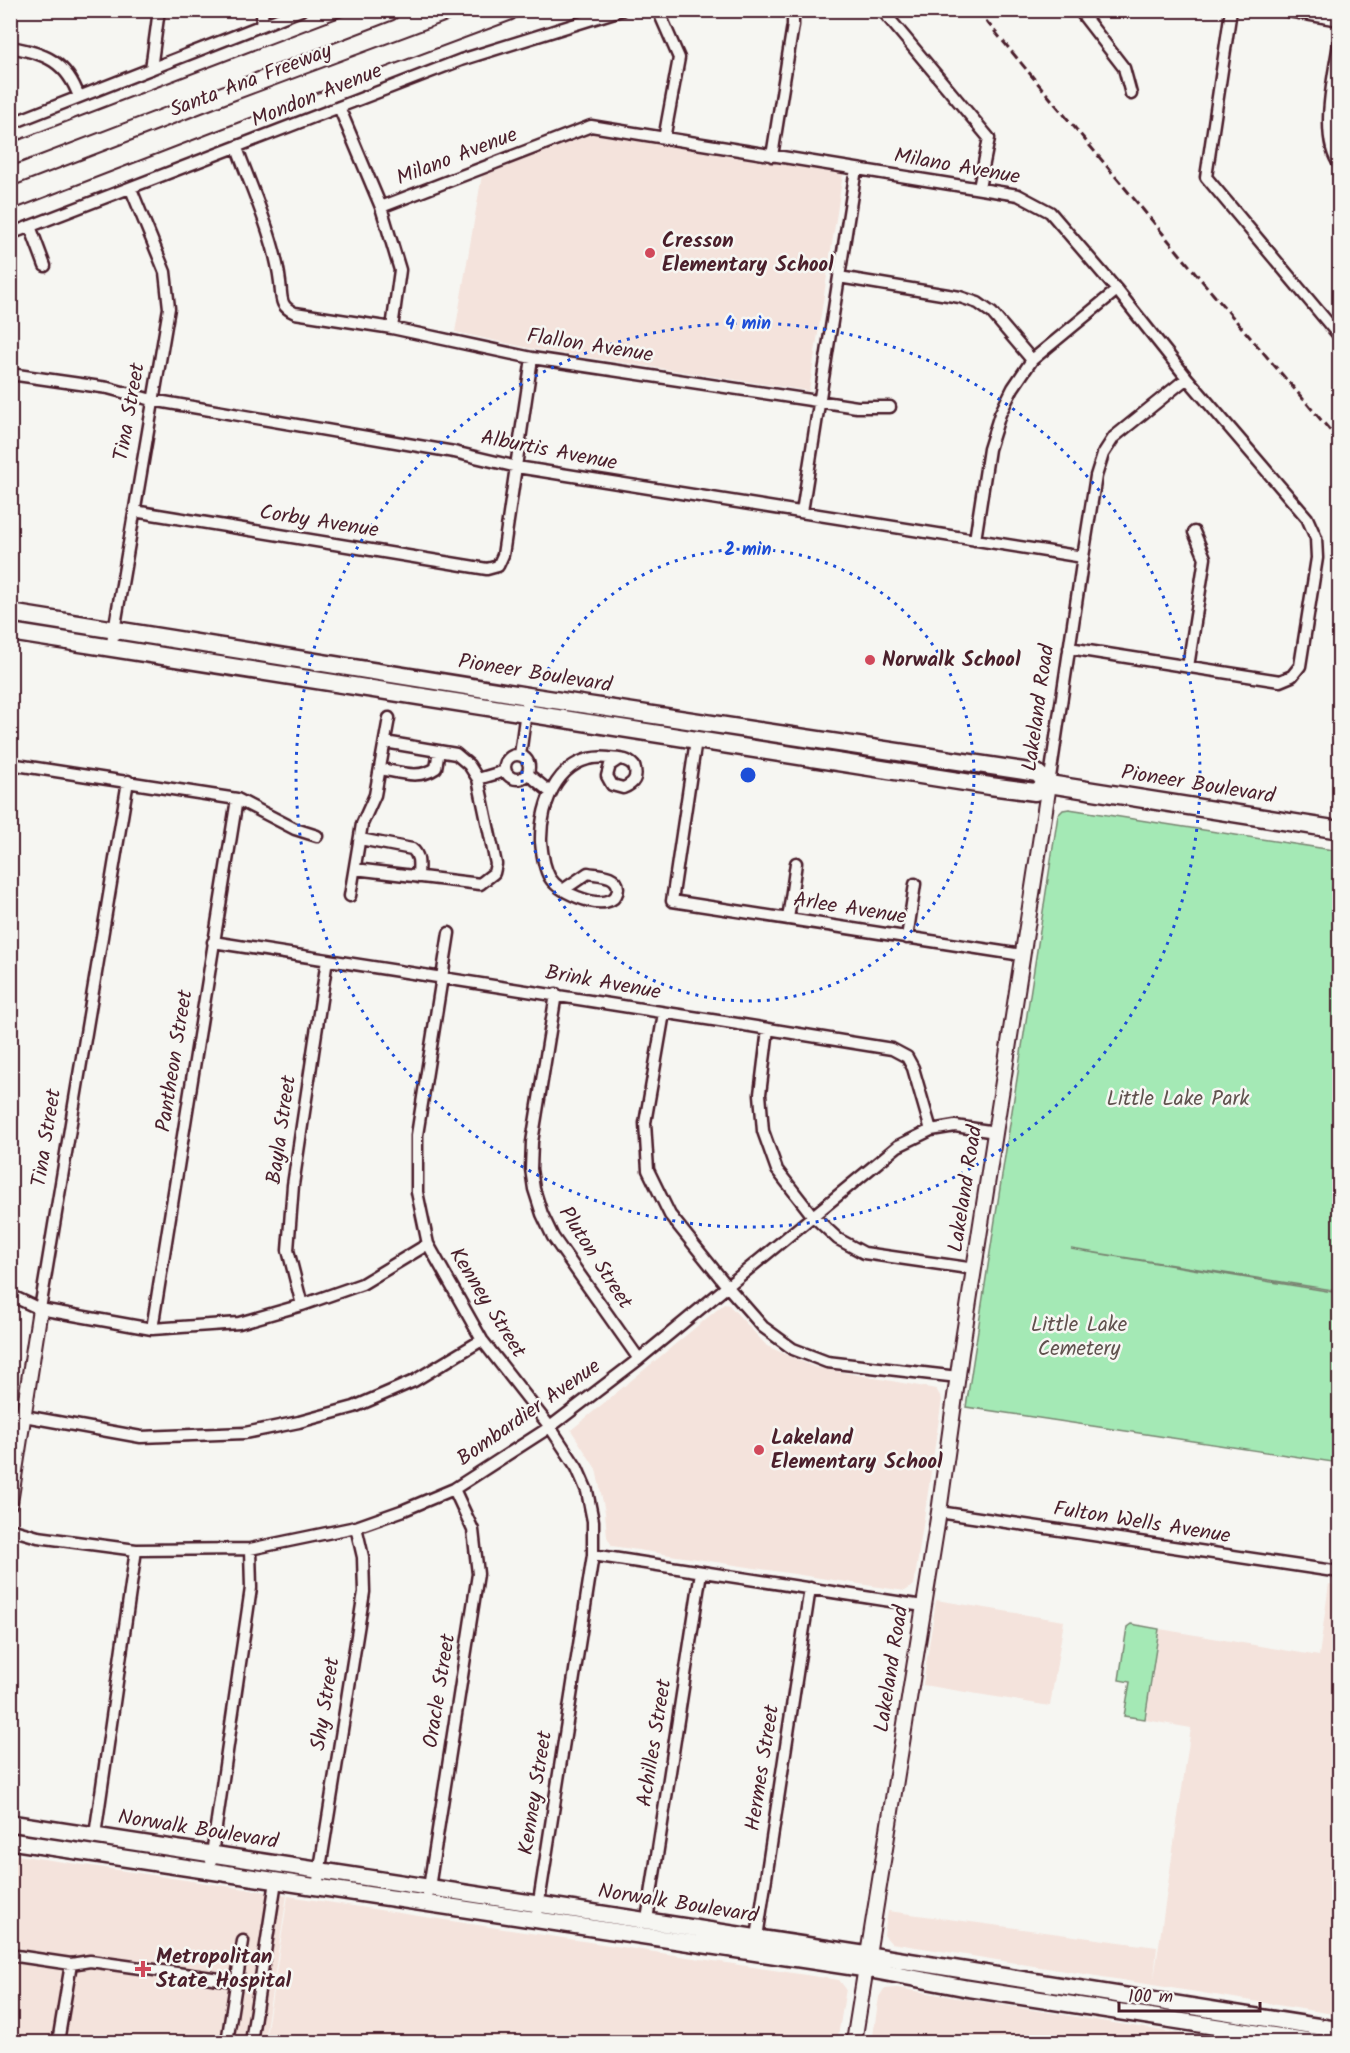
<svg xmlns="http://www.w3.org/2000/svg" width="1350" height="2053" font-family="Kalam,sans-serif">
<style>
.built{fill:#f4e3dc}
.green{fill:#a4e9b5;stroke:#778470;stroke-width:1.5}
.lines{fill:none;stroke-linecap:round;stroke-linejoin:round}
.minor-casing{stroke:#4a1f2b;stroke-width:15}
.tertiary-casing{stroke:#4a1f2b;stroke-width:18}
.secondary-casing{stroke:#4a1f2b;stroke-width:20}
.primary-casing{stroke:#4a1f2b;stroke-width:21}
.motorway-casing{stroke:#4a1f2b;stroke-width:24}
.minor{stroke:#f6f6f2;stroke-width:10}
.tertiary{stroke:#f6f6f2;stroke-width:14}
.secondary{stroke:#f6f6f2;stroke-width:15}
.primary{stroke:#f6f6f2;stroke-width:16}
.motorway{stroke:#f6f6f2;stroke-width:20}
.rail{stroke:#4a1f2b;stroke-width:3;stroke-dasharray:9 4.5;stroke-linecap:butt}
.ring{fill:none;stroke:#1d4ed8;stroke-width:3;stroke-dasharray:3 6}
.poi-dot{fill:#d1495b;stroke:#f6f6f2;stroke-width:2}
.labels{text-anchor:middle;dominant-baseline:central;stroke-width:5;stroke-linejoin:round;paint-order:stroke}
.street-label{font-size:21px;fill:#4a1f2b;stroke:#f6f6f2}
.poi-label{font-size:21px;font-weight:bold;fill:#4a1f2b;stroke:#f6f6f2;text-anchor:start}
.park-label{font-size:21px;fill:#60524e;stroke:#f6f6f2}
.centre{fill:#1d4ed8;stroke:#f6f6f2;stroke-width:3}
.ring-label{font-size:18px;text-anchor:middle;font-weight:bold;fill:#1d4ed8;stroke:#f6f6f2;stroke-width:5;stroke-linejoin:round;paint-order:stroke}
</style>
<rect width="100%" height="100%" fill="#f6f6f2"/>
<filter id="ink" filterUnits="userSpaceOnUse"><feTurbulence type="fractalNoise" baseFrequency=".0167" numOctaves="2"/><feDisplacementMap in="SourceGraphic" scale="12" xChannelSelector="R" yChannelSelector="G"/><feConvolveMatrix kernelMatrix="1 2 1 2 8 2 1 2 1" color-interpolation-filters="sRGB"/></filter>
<g filter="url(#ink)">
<!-- built -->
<path class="built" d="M 588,133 L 843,174 L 809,391 L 533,349 L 455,332 L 482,175 Z
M 724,1304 L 729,1305 L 767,1346 L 814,1367 L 936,1389 L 942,1399 L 914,1585 L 905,1591 L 612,1546 L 607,1537 L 605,1512 L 596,1469 L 571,1430 Z
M 1329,1584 L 1340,1586 L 1339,2015 L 891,1943 L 884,1935 L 888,1911 L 1157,1947 L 1154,1979 L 1191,1728 L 1146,1720 L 1160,1629 L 1319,1656 Z
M 936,1600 L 1064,1621 L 1050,1706 L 923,1685 Z
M 10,1854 L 287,1895 L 264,2042 L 11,2042 Z
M 288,1896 L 839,1980 L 846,1989 L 837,2042 L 265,2042 Z
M 897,1988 L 1231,2042 L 872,2042 L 879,1997 L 884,1989 Z"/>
<!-- green -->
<path class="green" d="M 1069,809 L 1339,851 L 1339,1291 L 1071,1249 L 1339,1293 L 1339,1463 L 966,1407 L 1058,815 L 1063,810 Z
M 1131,1624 L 1159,1629 L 1145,1719 L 1124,1716 L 1130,1682 L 1119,1680 L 1127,1627 Z"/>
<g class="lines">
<defs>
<path id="minor" d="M 658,10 L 679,58 L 664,139
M 882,10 L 989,138 L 979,188
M 1079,10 L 1124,68 L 1131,94
M 1231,10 L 1206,177 L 1340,337
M 1283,10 L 1340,20
M 261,25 L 263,10
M 1340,38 C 1335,70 1318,138 1340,165
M 10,47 C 45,53 67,62 79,97
M 151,69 L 159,10
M 339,107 L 381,207 L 400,270 L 392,328
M 10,124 L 301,10
M 237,148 C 252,190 275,239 280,282 C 282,298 279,306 295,313 L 392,328 L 532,358 L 857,407 L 890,407
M 772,156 L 793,25 L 793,10
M 381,207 L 591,126 L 1018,195 L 1050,212 L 1117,290 L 1187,378 L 1307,518 L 1316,538 L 1317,558 L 1300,666 L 1292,676 L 1280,681 L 1069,648
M 30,226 L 45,266
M 10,234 L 461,60 L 621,10
M 839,277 L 960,297 L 978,303 L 992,313 L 1032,360
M 10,374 L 108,388 L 152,400 L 454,452 L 517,467 L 1083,557
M 134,511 L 487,569 L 498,566 L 503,555 L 532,358
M 802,512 L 856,169
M 975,540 L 989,449 L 1000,414 L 1013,388 L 1032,360 L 1117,290
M 111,649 L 169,308 L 165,272 L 131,189
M 1188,667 L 1205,558 L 1194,532
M 696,740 L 672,901 L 1022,955
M505 767a12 12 0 1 1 24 0a12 12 0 1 1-24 0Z
M 520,755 L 528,696
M 10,764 L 237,799 L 295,829 L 317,836
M 380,769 C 399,772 419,780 436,768 L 439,751
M 528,774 L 550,792
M 478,779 L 505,771
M 1049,784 L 1083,557 L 1096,476 L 1103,454 L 1114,437 L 1187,378
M 360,839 L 412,849 C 421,856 418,867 418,877
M 355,869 L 480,884 L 494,873 L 496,864 L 478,779 L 469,765 L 456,754 L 385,742
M 563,890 L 588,873 C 598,875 617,874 618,888 C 618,893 615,898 611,900 C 595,908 559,892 550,878 C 544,868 542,853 541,842 C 540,801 561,752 609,758 C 619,759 627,758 634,766 C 638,777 634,784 623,788 L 612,785 L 607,776 L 610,765 L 619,759
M 350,896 L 362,824 L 375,795 L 389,718
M 788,919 L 796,863
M 449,933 L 417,1135 L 417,1192 L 428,1244 L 482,1340 L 550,1427 L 577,1468 L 587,1491 L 593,1521 L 593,1555 L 536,1921
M 907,938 L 915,884
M 213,942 C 440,977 666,1012 892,1049 L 907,1057 L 913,1068 L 931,1130
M 556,994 L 532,1142 L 531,1169 L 534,1189 L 542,1214 L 553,1237 L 639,1359
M 664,1013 L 645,1123 L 648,1170 L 670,1215 L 727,1286 L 763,1327 L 793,1349 L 827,1362 L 958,1377
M 768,1029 L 760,1094 L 763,1131 L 777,1170 L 812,1215 L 838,1239 L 864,1253 L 975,1269
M 10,1295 L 40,1309 L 152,1329 L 239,1323 L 302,1305 L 362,1284 L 428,1244
M 302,1305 L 288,1250 L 293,1185 L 327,960
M 40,1309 L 128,781
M 152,1329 L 237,799
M 10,1411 L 24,1416 L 141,1437 L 245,1433 L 299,1422 L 354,1407 L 414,1381 L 482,1340
M 939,1512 L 1340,1572
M 10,1529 L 38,1537 L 136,1550 L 250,1549 L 356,1527 L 404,1510 L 454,1489 L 550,1427 L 639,1359 L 898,1146 L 931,1130 L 955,1126 L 996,1132
M 593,1555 L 923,1606
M 95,1835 L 136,1550
M 211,1861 L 251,1588 L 250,1549
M 317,1887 L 364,1592 L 363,1557 L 356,1527
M 428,1894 L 478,1574 L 473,1530 L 454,1489
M 647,1920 L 701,1572
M 756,1944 L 810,1588
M 10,1955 L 71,1964 L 90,1961 L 234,1981 L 237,1978 L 243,1941
M 58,2042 L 71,1964
M 227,2042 L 237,1978
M 251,2042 L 276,1881"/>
<path id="tertiary" d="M 10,1503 L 40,1309
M 854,2042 L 939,1512 L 961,1353 L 1049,784"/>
<path id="secondary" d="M 10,1823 L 869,1955 L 1340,2030
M 10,1841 L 866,1969 L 966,1988 L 1316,2042"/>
<path id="primary" d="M 10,613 L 528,696 L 1037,773 L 1049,784 L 1340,830
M 10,632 L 990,786 L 1035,792 L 1049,784"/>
<path id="motorway" d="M 10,155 L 389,10
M 10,199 L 235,112 L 508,10"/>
</defs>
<!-- minor casing -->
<use href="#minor" class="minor-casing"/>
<!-- tertiary casing -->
<use href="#tertiary" class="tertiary-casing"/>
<!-- secondary casing -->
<use href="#secondary" class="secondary-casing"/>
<!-- primary casing -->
<use href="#primary" class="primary-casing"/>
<!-- motorway casing -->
<use href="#motorway" class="motorway-casing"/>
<!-- minor -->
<use href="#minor" class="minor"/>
<!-- tertiary -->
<use href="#tertiary" class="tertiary"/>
<!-- secondary -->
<use href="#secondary" class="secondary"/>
<!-- primary -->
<use href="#primary" class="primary"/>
<!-- motorway -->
<use href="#motorway" class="motorway"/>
<!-- rail -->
<path class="rail" d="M 977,10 L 1213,294 L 1340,442"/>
</g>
</g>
<!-- distance rings -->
<g class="ring">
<circle cx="748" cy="775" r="226"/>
<circle cx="748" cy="775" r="452"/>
</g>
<!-- markers -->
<g class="poi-dot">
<circle cx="650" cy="253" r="6"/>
<circle cx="870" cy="660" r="6"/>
<circle cx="759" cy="1450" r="6"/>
<path d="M140 1960h6v6h6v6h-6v6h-6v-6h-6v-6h6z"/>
</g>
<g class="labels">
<!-- street labels -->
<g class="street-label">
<text transform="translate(251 81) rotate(-21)">Santa Ana Freeway</text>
<text transform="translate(317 96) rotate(-22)">Mondon Avenue</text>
<text transform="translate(457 157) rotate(-21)">Milano Avenue</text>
<text transform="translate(957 167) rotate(10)">Milano Avenue</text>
<text transform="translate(590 346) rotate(9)">Flallon Avenue</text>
<text transform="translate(130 412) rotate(-80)">Tina Street</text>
<text transform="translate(549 451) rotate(11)">Alburtis Avenue</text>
<text transform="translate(319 522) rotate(9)">Corby Avenue</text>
<text transform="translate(535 674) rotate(9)">Pioneer Boulevard</text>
<text transform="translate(1039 708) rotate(-82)">Lakeland Road</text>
<text transform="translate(1198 785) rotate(9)">Pioneer Boulevard</text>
<text transform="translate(850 909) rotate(9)">Arlee Avenue</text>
<text transform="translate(603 983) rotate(10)">Brink Avenue</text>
<text transform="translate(175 1061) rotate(-81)">Pantheon Street</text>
<text transform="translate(282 1130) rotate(-82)">Bayla Street</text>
<text transform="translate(47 1138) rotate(-81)">Tina Street</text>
<text transform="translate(966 1189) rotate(-81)">Lakeland Road</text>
<text transform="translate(595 1258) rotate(57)">Pluton Street</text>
<text transform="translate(487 1303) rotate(58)">Kenney Street</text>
<text transform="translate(529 1413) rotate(-35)">Bombardier Avenue</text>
<text transform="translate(1142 1523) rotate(9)">Fulton Wells Avenue</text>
<text transform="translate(892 1669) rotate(-81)">Lakeland Road</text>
<text transform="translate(440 1691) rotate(-81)">Oracle Street</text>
<text transform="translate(326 1704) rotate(-81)">Shy Street</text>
<text transform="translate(655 1743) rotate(-81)">Achilles Street</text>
<text transform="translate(763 1768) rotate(-81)">Hermes Street</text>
<text transform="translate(536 1793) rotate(-81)">Kenney Street</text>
<text transform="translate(198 1830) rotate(9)">Norwalk Boulevard</text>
<text transform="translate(678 1904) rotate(9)">Norwalk Boulevard</text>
</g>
<!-- poi labels -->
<g class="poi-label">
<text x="662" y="241">Cresson<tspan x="662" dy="24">Elementary School</tspan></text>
<text x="882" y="660">Norwalk School</text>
<text x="771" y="1438">Lakeland<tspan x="771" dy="24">Elementary School</tspan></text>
<text x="156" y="1957">Metropolitan<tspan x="156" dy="24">State Hospital</tspan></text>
</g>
<!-- park labels -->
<g class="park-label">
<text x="1178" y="1099">Little Lake Park</text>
<text x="1079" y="1325">Little Lake<tspan x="1079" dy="24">Cemetery</tspan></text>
</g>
</g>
<circle cx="748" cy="775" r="9" class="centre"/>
<g class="ring-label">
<text x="748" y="329">4 min</text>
<text x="748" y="555">2 min</text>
</g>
<!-- margin -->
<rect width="1350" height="2053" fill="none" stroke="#f6f6f2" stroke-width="36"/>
<rect x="18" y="18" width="1314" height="2017" fill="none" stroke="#4a1f2b" stroke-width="2" filter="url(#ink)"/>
<!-- scale -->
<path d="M1119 2002v9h141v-9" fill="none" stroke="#4a1f2b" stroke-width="3"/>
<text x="1128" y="2002" font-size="18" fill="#4a1f2b" stroke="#f6f6f2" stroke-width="4.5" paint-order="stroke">100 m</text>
</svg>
